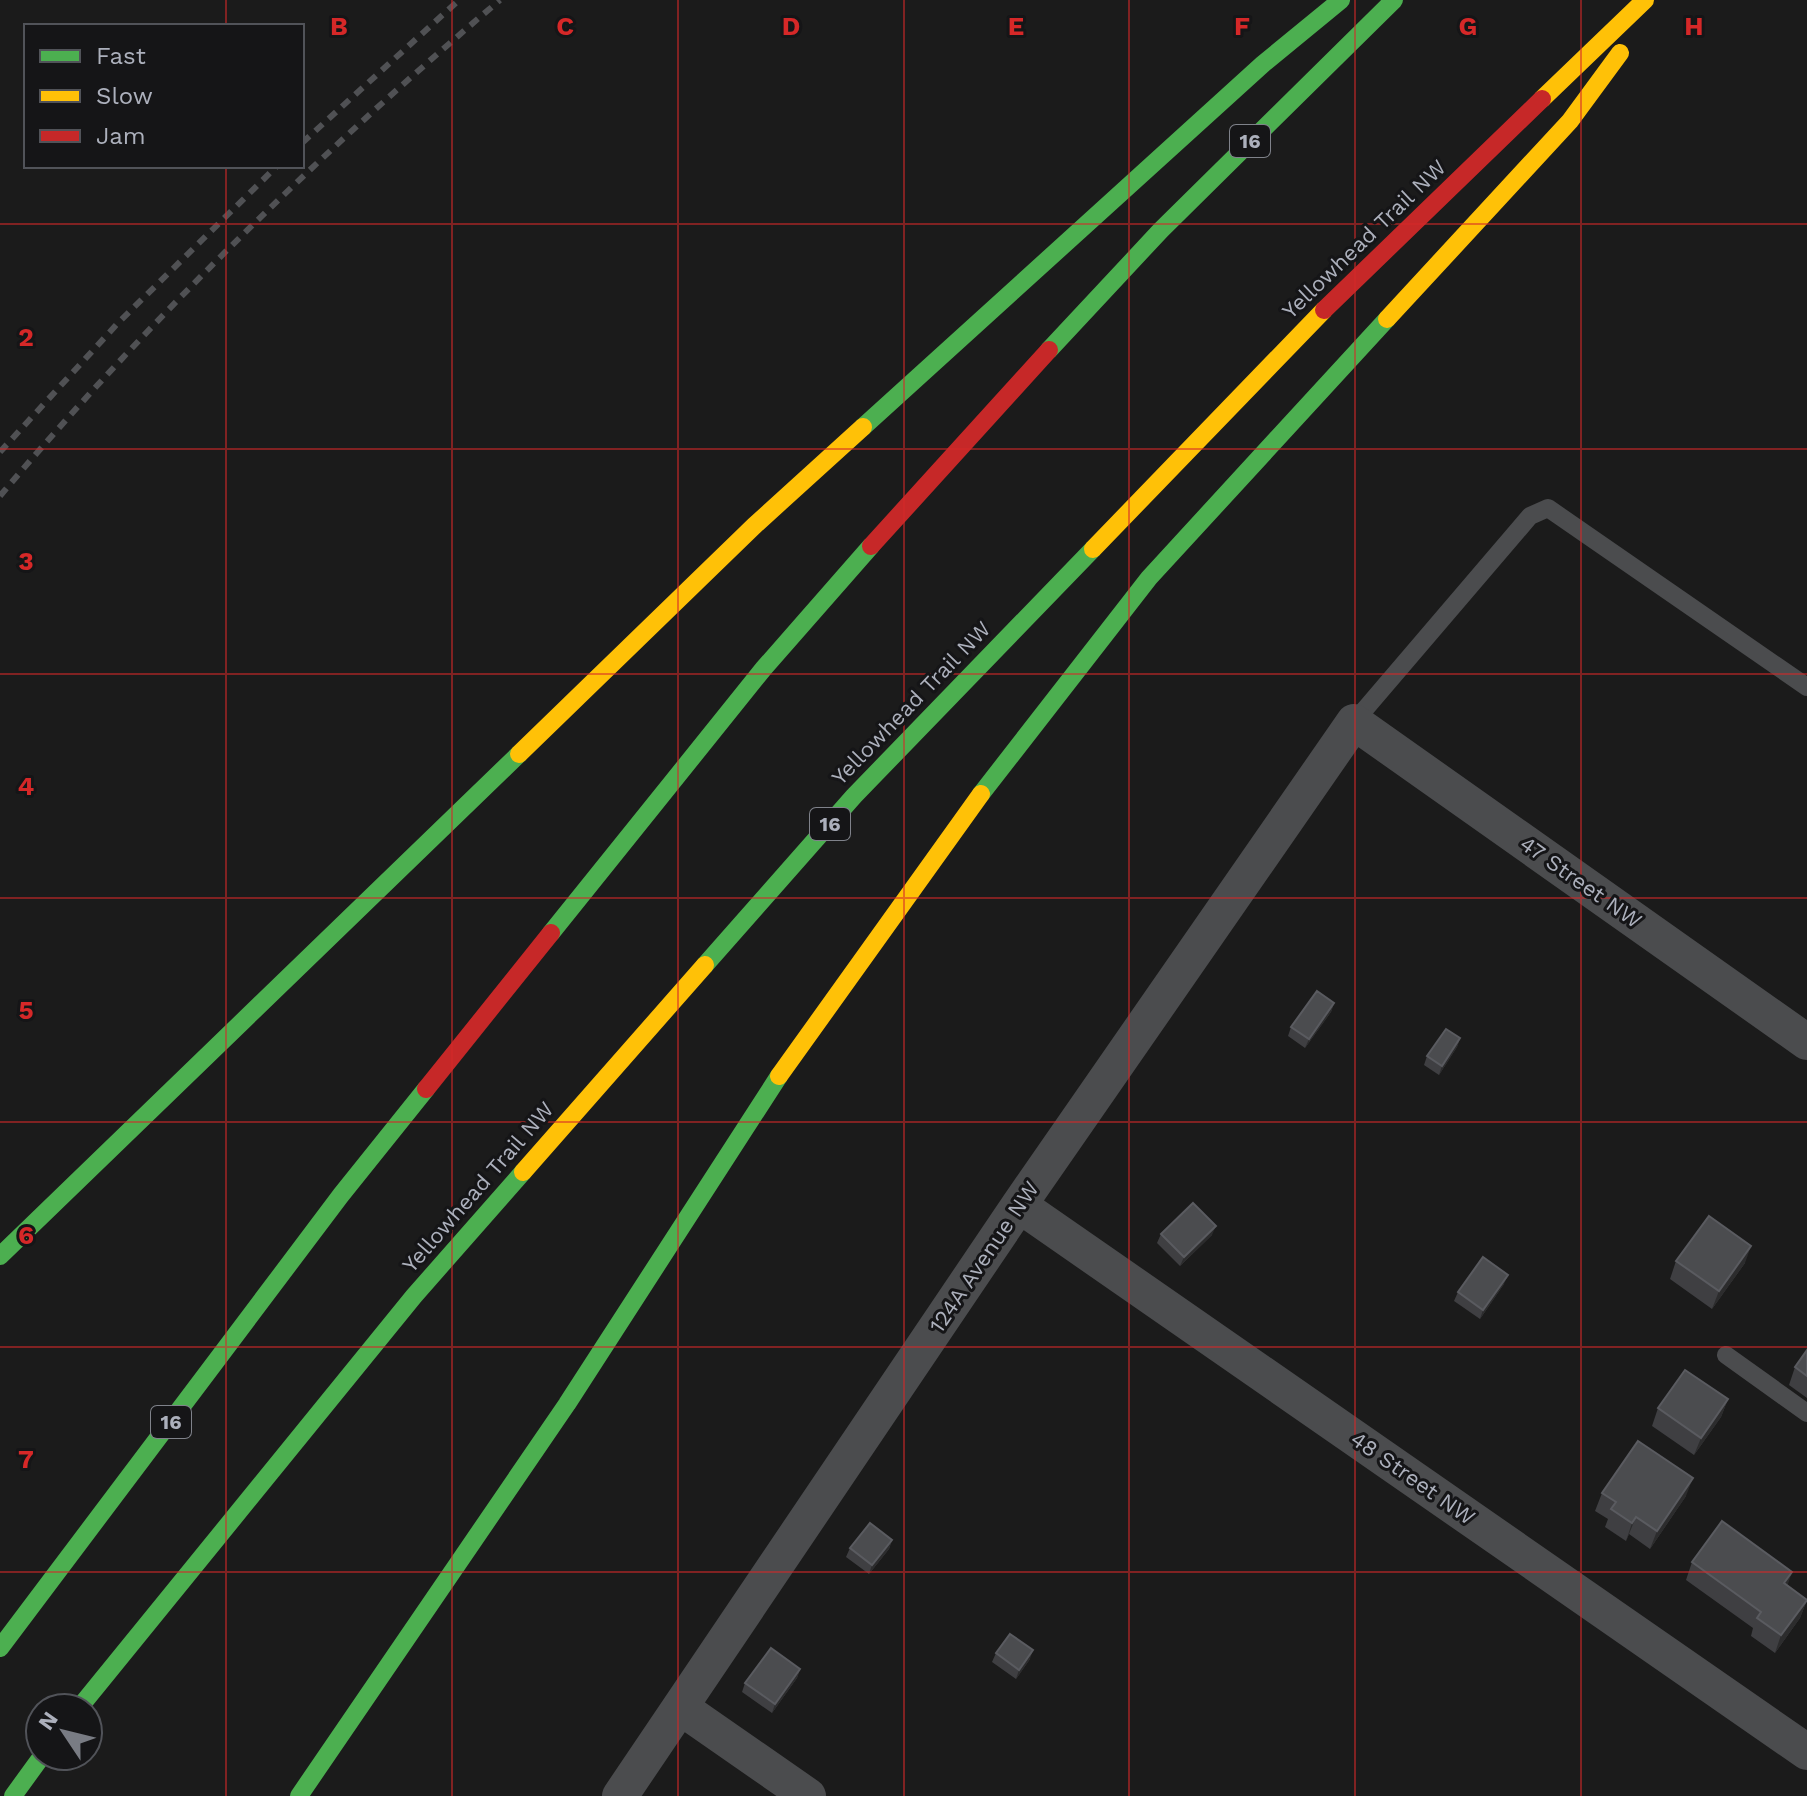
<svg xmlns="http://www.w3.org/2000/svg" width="1807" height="1796" font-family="'Work Sans',sans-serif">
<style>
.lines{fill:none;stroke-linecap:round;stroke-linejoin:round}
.lane{stroke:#4b4c4e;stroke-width:18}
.street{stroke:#4b4c4e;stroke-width:36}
.fast{stroke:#4caf50;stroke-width:18}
.slow{stroke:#ffc107;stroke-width:18}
.jam{stroke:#c62828;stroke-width:18}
.rail{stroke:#505154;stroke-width:6;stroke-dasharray:10 8;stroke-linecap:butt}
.wall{fill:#3f3f42}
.shaded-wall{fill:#2c2c2d}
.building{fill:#4b4c4f;stroke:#5a5b60;stroke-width:2}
.grid{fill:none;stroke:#d62828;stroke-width:2;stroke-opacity:0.55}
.labels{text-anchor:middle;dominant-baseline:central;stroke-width:6;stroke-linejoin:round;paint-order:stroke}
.shield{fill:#151517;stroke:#7f828a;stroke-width:2}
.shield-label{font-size:20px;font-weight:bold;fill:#acb0bc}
.street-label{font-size:22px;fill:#acb0bc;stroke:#151517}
.grid-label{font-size:26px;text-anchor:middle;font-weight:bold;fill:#d62828;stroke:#151517;stroke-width:6;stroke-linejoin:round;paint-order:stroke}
</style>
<rect width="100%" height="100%" fill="#1b1b1b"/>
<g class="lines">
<!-- lane -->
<path class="lane" d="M 1354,722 L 1530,516 L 1548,508 L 1807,687
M 1726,1355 L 1807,1413"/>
<!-- street -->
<path class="street" d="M 1019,1205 L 1807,1752
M 680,1707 L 808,1796
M 620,1796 L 1019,1205 L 1354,722 L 1807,1042"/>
<!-- fast -->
<path class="fast" d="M 1049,350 L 1161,230 L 1394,0
M 863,427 L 1263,64 L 1341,0
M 981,794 L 1149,578 L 1387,319
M 551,933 L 764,668 L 871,546
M 705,965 L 854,796 L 1093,549
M 0,1256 L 519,754
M 0,1648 L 341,1195 L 426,1089
M 79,1708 L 414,1296 L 523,1172
M 13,1796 L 42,1756
M 299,1796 L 567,1404 L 779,1076"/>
<!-- slow -->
<path class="slow" d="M 1542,99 L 1645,0
M 1387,319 L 1570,121 L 1620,53
M 1093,549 L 1324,310
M 519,754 L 754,526 L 863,427
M 779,1076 L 981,794
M 523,1172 L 705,965"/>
<!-- jam -->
<path class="jam" d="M 1324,310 L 1542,99
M 871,546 L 1049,350
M 426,1089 L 551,933"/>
<!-- rail -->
<path class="rail" d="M 302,143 L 459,0
M 0,452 L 118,323 L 277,166
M 0,496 C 151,317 322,151 500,0"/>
</g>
<!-- wall -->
<path class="wall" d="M 1334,1003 L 1331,1012 L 1305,1048 L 1288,1036 L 1291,1027 Z
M 1460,1038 L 1457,1047 L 1439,1075 L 1424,1065 L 1427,1056 Z
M 1161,1234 L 1212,1235 L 1180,1266 L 1157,1243 Z
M 1676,1261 L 1745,1263 L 1712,1309 L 1670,1279 Z
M 1504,1284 L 1480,1319 L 1454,1301 L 1458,1292 Z
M 1807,1350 L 1807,1398 L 1789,1385 L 1795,1367 Z
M 1728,1399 L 1721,1417 L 1694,1455 L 1652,1426 L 1658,1408 Z
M 1602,1493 L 1686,1496 L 1650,1549 L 1629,1534 L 1626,1541 L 1605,1527 L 1608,1519 L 1595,1511 Z
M 892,1540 L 889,1549 L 869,1574 L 846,1557 L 850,1548 Z
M 1692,1562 L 1787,1586 L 1807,1600 L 1800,1618 L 1775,1653 L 1751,1636 L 1753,1628 L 1686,1580 Z
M 996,1653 L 1030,1659 L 1016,1679 L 992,1662 Z
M 800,1669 L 797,1678 L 772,1713 L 742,1692 L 745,1683 Z"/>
<!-- shaded-wall -->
<path class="shaded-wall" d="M 1334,1003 L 1331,1012 L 1305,1048 L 1309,1039 Z
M 1460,1038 L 1457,1047 L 1439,1075 L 1442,1066 Z
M 1216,1226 L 1212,1235 L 1180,1266 L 1184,1257 Z
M 1751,1246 L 1745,1263 L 1712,1309 L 1719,1291 Z
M 1508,1275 L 1504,1284 L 1480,1319 L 1483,1310 Z
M 1728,1399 L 1721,1417 L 1694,1455 L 1701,1438 Z
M 1693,1478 L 1686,1496 L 1650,1549 L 1657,1531 Z
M 1636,1517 L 1629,1534 L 1626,1541 L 1632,1523 Z
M 892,1540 L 889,1549 L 869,1574 L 872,1565 Z
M 1792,1572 L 1786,1590 L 1784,1583 Z
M 1807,1600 L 1800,1618 L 1775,1653 L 1781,1635 Z
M 1033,1650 L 1030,1659 L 1016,1679 L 1019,1670 Z
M 800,1669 L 797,1678 L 772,1713 L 775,1704 Z"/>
<!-- building -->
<path class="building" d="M 1317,991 L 1334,1003 L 1309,1039 L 1291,1027 Z
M 1446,1029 L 1460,1038 L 1442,1066 L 1427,1056 Z
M 1193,1203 L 1216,1226 L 1184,1257 L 1161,1234 Z
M 1709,1216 L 1751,1246 L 1719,1291 L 1676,1261 Z
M 1483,1257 L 1508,1275 L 1483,1310 L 1458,1292 Z
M 1807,1350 L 1807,1376 L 1795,1367 Z
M 1685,1370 L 1728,1399 L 1701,1438 L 1658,1408 Z
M 1638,1441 L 1693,1478 L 1657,1531 L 1636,1517 L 1632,1523 L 1611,1509 L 1616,1502 L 1602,1493 Z
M 1722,1521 L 1792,1572 L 1784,1583 L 1807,1600 L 1781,1635 L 1757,1618 L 1761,1612 L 1692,1562 Z
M 870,1523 L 892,1540 L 872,1565 L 850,1548 Z
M 1010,1634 L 1033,1650 L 1019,1670 L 996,1653 Z
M 771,1648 L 800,1669 L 775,1704 L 745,1683 Z"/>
<!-- grid -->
<path class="grid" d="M 226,0 L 226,26M 452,0 L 452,1796M 678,0 L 678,1796M 904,0 L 904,1796M 1129,0 L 1129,1796M 1355,0 L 1355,1796M 1581,0 L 1581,1796M 226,166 L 226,1796M 0,224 L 1807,224M 0,449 L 1807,449M 0,674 L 1807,674M 0,898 L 1807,898M 0,1122 L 1807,1122M 0,1347 L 1807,1347M 0,1572 L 1807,1572"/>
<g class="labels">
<!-- shield labels -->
<g class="shield">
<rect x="1230" y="125" width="40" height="32" rx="6"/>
<rect x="810" y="808" width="40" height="32" rx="6"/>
<rect x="151" y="1406" width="40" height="32" rx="6"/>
</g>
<g class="shield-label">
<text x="1250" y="141">16</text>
<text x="830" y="824">16</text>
<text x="171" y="1422">16</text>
</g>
<!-- street labels -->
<g class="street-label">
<text transform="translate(1364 239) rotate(-44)">Yellowhead Trail NW</text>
<text transform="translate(911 703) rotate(-46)">Yellowhead Trail NW</text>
<text transform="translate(1581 882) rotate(35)">47 Street NW</text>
<text transform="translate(478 1187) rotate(-49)">Yellowhead Trail NW</text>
<text transform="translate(984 1257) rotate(-56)">124A Avenue NW</text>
<text transform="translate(1413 1478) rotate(35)">48 Street NW</text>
</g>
</g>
<g class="grid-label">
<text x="339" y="35">B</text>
<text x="565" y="35">C</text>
<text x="791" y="35">D</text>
<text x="1016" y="35">E</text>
<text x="1242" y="35">F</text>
<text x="1468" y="35">G</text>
<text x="1694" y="35">H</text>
<text x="26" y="346">2</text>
<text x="26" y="570">3</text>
<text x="26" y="795">4</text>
<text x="26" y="1019">5</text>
<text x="26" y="1244">6</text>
<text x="26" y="1468">7</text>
</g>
<!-- legend -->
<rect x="24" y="24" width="280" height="144" fill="#151517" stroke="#515359" stroke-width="2"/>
<rect x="40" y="50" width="40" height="12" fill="#4caf50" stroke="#515359" stroke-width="2"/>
<text x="96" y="64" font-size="24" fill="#acb0bc">Fast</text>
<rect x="40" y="90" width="40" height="12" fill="#ffc107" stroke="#515359" stroke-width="2"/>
<text x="96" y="104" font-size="24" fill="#acb0bc">Slow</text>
<rect x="40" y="130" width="40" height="12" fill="#c62828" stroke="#515359" stroke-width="2"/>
<text x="96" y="144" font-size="24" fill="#acb0bc">Jam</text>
<!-- north arrow -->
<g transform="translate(64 1732) rotate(305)"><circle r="38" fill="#151517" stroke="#515359" stroke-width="2"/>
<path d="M0-6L14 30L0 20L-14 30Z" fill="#797c84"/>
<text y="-12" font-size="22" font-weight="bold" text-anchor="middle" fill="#acb0bc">N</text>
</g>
</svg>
